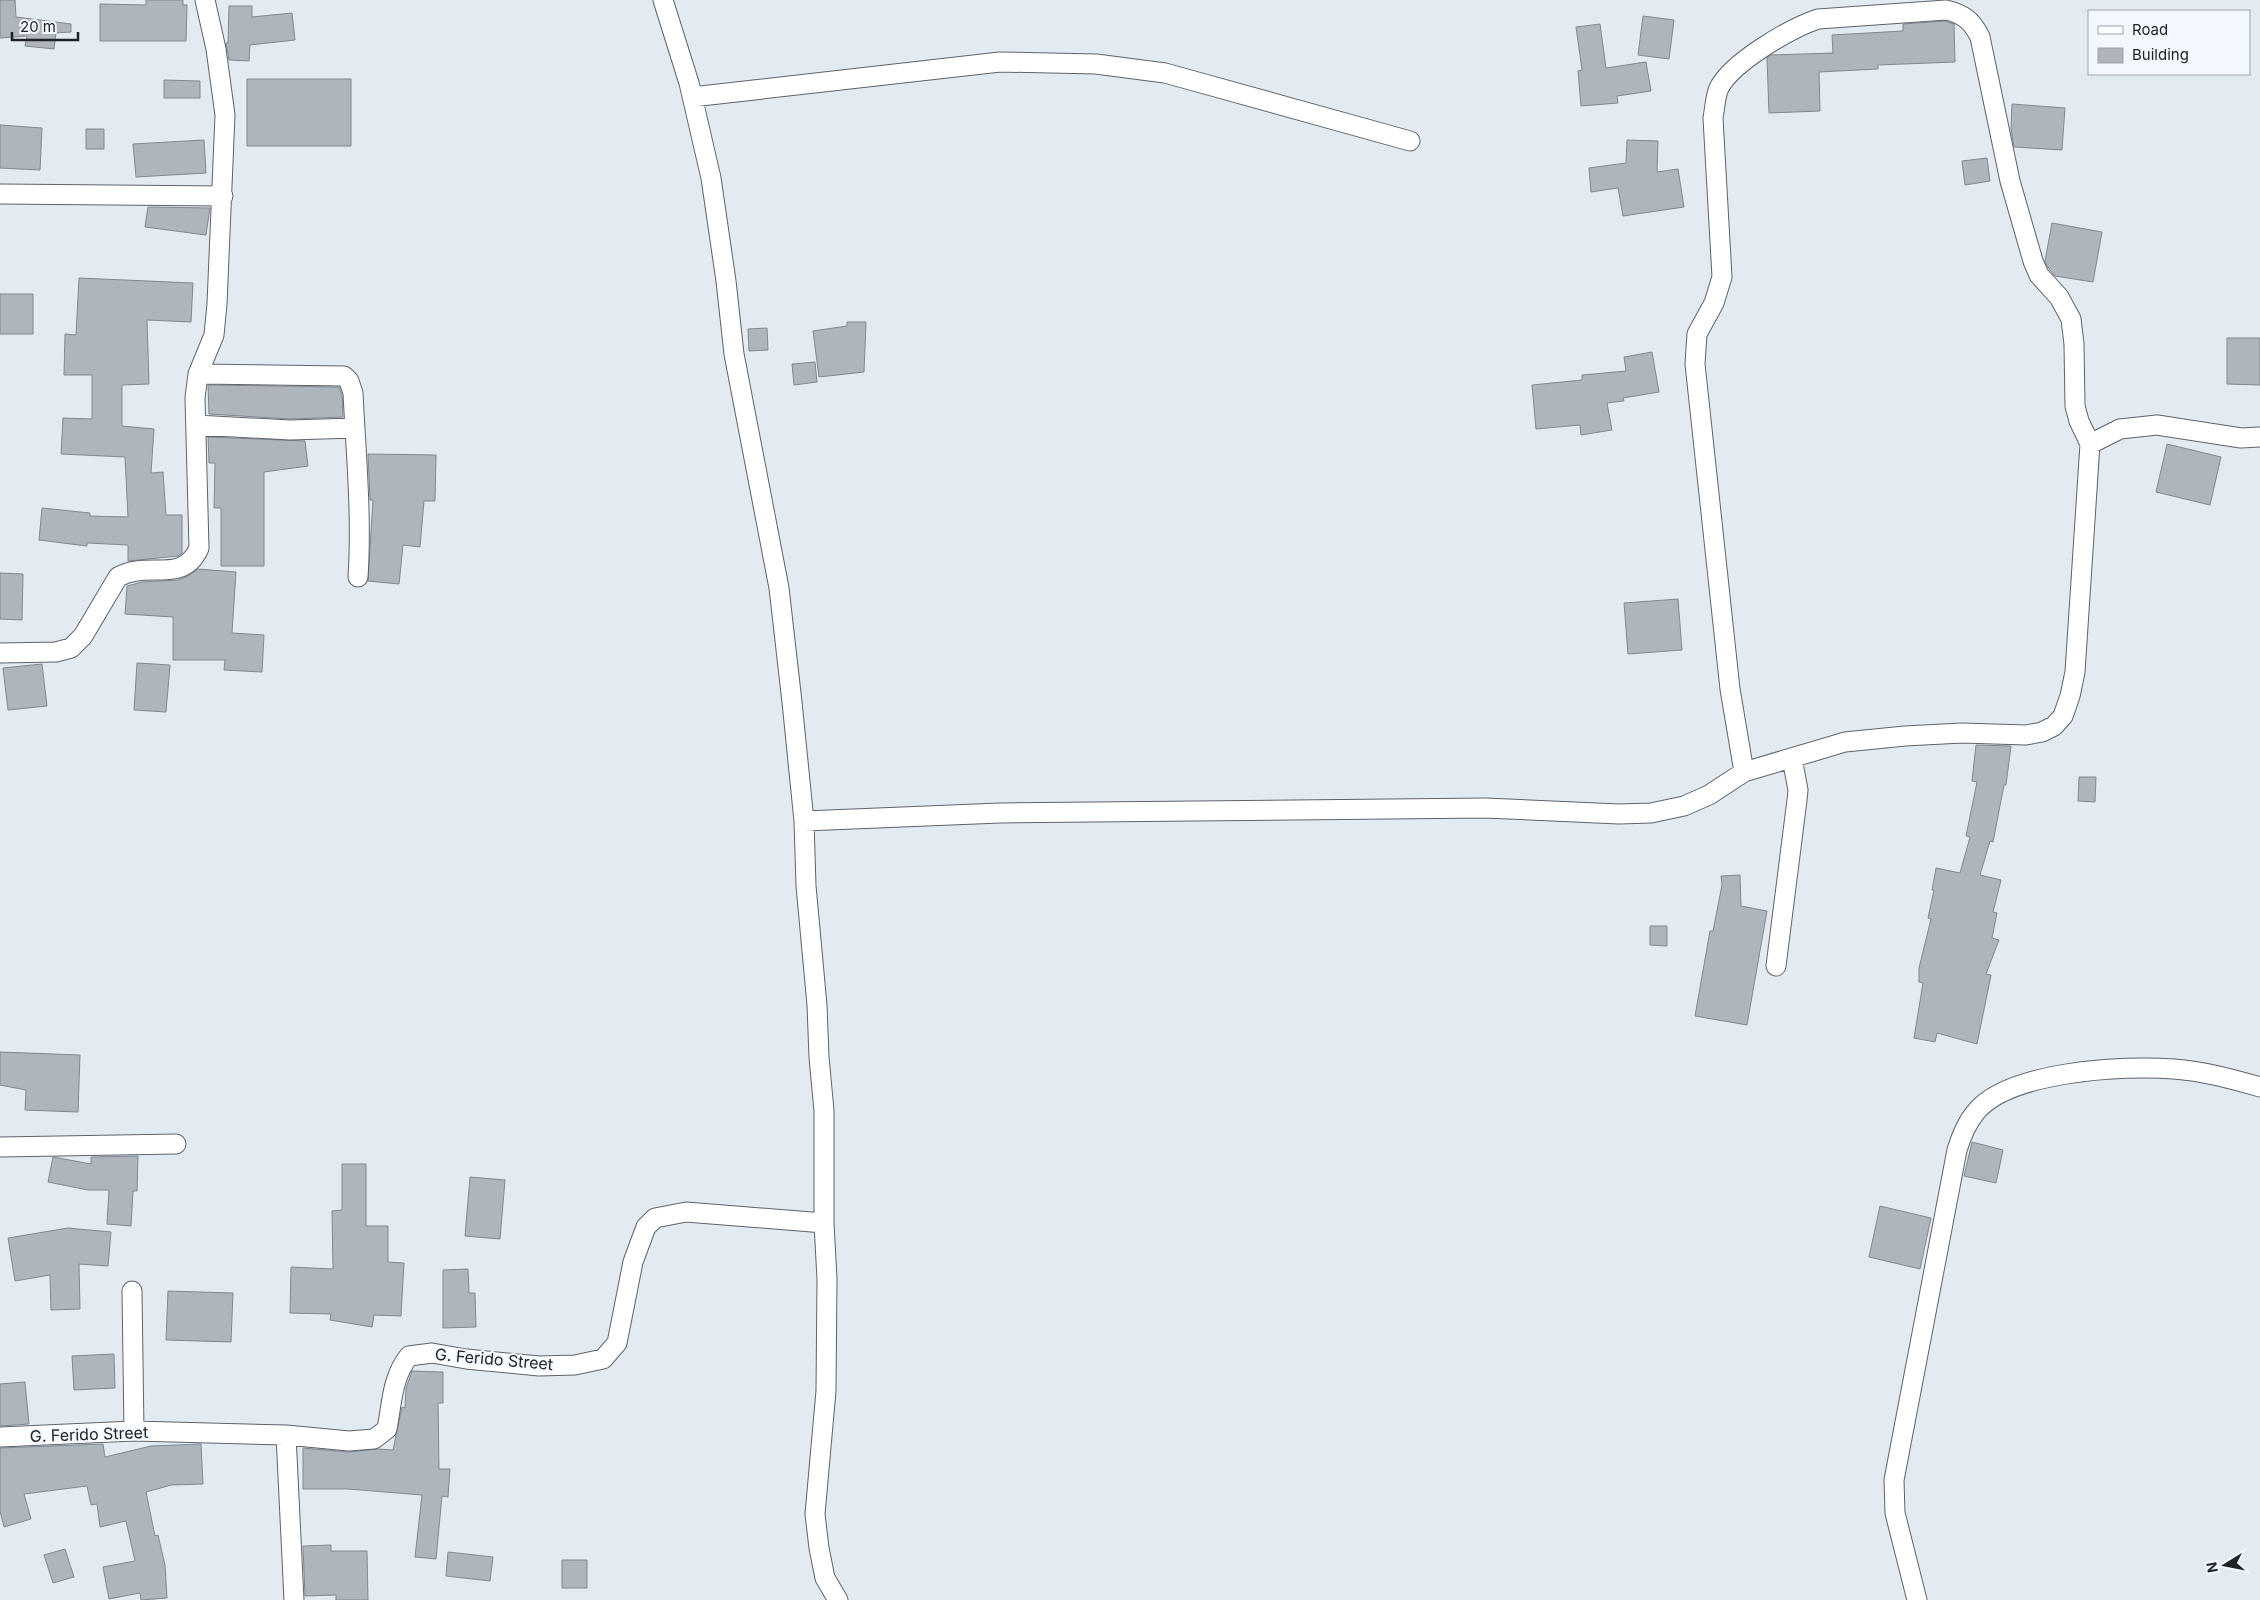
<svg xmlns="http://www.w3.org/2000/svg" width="2260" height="1600" font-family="Inter,sans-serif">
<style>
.building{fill:#aeb5bc;stroke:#81888f}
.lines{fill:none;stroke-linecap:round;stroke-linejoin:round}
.minor-casing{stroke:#5d6369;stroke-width:21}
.minor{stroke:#fff;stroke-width:19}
.labels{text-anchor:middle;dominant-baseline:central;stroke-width:4;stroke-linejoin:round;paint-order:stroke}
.street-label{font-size:16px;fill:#202326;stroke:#f2f8fe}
</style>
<rect width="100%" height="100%" fill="#e3ebf2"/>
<!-- building -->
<path class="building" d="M 0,0 L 15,0 L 16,17 L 71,24 L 71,32 L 56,33 L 54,49 L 25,46 L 27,36 L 0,38 Z
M 146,0 L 183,0 L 183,5 L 187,5 L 186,41 L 100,41 L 100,4 L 146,5 Z
M 229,6 L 252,6 L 252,17 L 292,13 L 295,40 L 250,45 L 249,61 L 229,60 L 226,43 L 228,43 Z
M 1643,16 L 1674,20 L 1669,59 L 1638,55 Z
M 1945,21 L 1954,24 L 1955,62 L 1878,65 L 1878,69 L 1819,72 L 1820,111 L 1769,113 L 1767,58 L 1771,55 L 1833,53 L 1832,35 L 1903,31 L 1903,24 Z
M 1600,24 L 1606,68 L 1646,62 L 1651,91 L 1617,96 L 1618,103 L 1581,106 L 1578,71 L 1582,70 L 1576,27 Z
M 247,79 L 351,79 L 351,146 L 247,146 Z
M 164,80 L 200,81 L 200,98 L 164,98 Z
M 2012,104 L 2065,108 L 2062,150 L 2014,147 L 2011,129 Z
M 0,125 L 42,128 L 40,170 L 0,168 Z
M 86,129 L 104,129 L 104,149 L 86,149 Z
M 204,140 L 206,173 L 136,177 L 133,144 Z
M 1627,140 L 1658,141 L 1657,172 L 1678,169 L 1684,207 L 1623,216 L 1618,188 L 1591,192 L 1589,168 L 1626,163 Z
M 1987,158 L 1990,181 L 1965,185 L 1962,161 Z
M 148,207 L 210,208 L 206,235 L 145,227 Z
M 2052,223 L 2102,232 L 2093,282 L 2055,276 L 2049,269 L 2045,261 Z
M 79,278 L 193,283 L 191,322 L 147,320 L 149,384 L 122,385 L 122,426 L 154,429 L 151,473 L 163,472 L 166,515 L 182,515 L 182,553 L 178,556 L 128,561 L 128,545 L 87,543 L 87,546 L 39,540 L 42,508 L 90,513 L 90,516 L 128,517 L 125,457 L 61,454 L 63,418 L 92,419 L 92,375 L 64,375 L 65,334 L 76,335 Z
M 0,294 L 33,294 L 33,334 L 0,334 Z
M 847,322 L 866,322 L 864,372 L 819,377 L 813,331 L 847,326 Z
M 767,328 L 768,350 L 749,351 L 748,329 Z
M 2227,338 L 2260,338 L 2260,385 L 2227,384 Z
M 1652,352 L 1659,392 L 1623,398 L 1624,401 L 1607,403 L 1612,430 L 1581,435 L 1580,425 L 1536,429 L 1532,385 L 1582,380 L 1582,375 L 1626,371 L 1624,357 Z
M 815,362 L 817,382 L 794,385 L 792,364 Z
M 208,385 L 339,387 L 342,395 L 343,417 L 290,419 L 209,414 Z
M 208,437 L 305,441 L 308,466 L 264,472 L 264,566 L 221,566 L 221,508 L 214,508 L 215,463 L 209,463 Z
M 2167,444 L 2221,457 L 2210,505 L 2156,492 Z
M 368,454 L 436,455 L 435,501 L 424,501 L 420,547 L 403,545 L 399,584 L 368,581 L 373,500 L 370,500 Z
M 198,569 L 236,572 L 232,633 L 264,635 L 262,672 L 224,670 L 225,660 L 173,660 L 173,617 L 125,614 L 127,586 L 142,582 L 178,580 L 188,576 Z
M 0,573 L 23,574 L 22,620 L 0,619 Z
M 1678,599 L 1682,650 L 1628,654 L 1624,603 Z
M 137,663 L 170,665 L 166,712 L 134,710 Z
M 42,664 L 47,706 L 8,710 L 3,668 Z
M 1976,745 L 2011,746 L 2006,785 L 2004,785 L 1993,842 L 1990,841 L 1980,875 L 2001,880 L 1993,912 L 1997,913 L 1992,938 L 1999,940 L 1986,974 L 1991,975 L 1977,1044 L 1937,1033 L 1935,1042 L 1914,1038 L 1923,983 L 1919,982 L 1919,968 L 1931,919 L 1928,918 L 1934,890 L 1932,890 L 1936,868 L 1960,873 L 1970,837 L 1966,836 L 1977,782 L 1972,781 Z
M 2079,777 L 2096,777 L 2095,802 L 2078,801 Z
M 1740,875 L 1741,906 L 1767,911 L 1747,1025 L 1695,1016 L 1710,931 L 1713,931 L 1722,885 L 1721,876 Z
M 1650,926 L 1667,926 L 1667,946 L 1650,945 Z
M 0,1052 L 80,1055 L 78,1112 L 25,1110 L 26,1090 L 0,1085 Z
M 1972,1142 L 2003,1150 L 1996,1183 L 1964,1176 Z
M 138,1156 L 137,1191 L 133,1191 L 131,1226 L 107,1224 L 109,1190 L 88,1190 L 48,1182 L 53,1157 L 91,1164 L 91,1157 Z
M 342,1164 L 366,1164 L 366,1226 L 388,1226 L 388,1262 L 404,1263 L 401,1316 L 374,1315 L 372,1327 L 330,1320 L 331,1314 L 290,1313 L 291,1267 L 333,1269 L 332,1211 L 342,1210 Z
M 470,1177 L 505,1180 L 500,1239 L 465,1236 Z
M 1880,1206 L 1931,1218 L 1920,1269 L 1869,1257 Z
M 68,1228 L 111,1232 L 108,1266 L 79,1264 L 80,1309 L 51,1310 L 50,1275 L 15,1281 L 8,1238 Z
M 468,1269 L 469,1293 L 475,1293 L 476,1327 L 443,1328 L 443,1270 Z
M 168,1291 L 233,1293 L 231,1342 L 166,1340 Z
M 114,1354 L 115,1388 L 74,1390 L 72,1356 Z
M 412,1371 L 443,1372 L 443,1403 L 438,1403 L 439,1469 L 450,1469 L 448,1497 L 442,1496 L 436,1559 L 415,1557 L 422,1495 L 348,1489 L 303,1489 L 303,1448 L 348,1452 L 378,1449 L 393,1450 L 402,1407 L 405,1408 L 406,1388 Z
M 25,1382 L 29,1424 L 0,1426 L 0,1384 Z
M 103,1444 L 105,1457 L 151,1446 L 201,1444 L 203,1484 L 171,1485 L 146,1492 L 155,1536 L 158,1535 L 165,1565 L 167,1598 L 141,1600 L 140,1593 L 109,1599 L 103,1567 L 135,1561 L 126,1521 L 100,1527 L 97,1504 L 91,1505 L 87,1486 L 24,1494 L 31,1519 L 4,1527 L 0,1511 L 0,1448 Z
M 331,1545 L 331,1551 L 367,1551 L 368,1600 L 336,1600 L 336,1595 L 305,1596 L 303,1546 Z
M 65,1549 L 74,1577 L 53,1583 L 44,1555 Z
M 448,1552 L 493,1557 L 490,1581 L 446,1576 Z
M 562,1560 L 587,1560 L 587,1588 L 562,1588 Z"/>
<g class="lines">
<defs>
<path id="minor" d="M 663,0 L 689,83 L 711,178 L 726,281 L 734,354 L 779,588 L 792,702 L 804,821 L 806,886 L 817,1005 L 819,1057 L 824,1111 L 824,1223 L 827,1279 L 826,1391 L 815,1514 L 819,1548 L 825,1578 L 838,1600
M 692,97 L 1000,62 L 1096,64 L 1165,73 L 1410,141
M 0,194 L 223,196
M 198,374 L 344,376 L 349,381 L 353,393 C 356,454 362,516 358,577
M 196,425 L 290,430 L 355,428
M 2090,444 L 2120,429 L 2157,425 L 2241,438 L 2260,437
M 0,653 L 56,652 L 71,648 L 83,636 L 118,577 C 148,560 183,585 199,548 L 195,398 L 198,374 L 214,335 L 217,304 L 225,115 L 216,49 L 205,0
M 804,821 L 1000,813 L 1485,808 L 1619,814 L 1651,813 L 1684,806 L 1709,795 L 1744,772 L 1845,742 L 1905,736 L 1962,733 L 2026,735 L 2042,732 L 2054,726 L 2063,716 L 2070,696 L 2075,672 L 2090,444 L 2079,421 L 2075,406 L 2074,344 L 2071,319 L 2059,297 L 2039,275 L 2033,261 L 2010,181 L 1980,37 C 1972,21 1964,14 1946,10 L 1818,19 C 1791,28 1732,62 1719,88 C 1715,97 1715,108 1713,118 L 1722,277 L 1714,303 L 1697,334 L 1695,364 L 1730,689 L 1744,772
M 1776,966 L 1797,800 L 1798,790 L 1792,758
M 0,1147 L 176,1144
M 132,1291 L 134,1431
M 286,1435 L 294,1600
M 0,1437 L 134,1431 L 286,1435 L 349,1441 L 374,1439 L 387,1429 C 392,1403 392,1377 409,1356 L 432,1353 L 466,1359 L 539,1366 L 575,1365 L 603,1359 L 617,1343 L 633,1262 L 646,1227 L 655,1218 L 686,1212 L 824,1223
M 1917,1600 L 1895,1513 L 1894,1480 L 1957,1150 C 1961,1137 1966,1124 1975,1113 C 2007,1071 2125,1065 2174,1069 C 2203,1071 2232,1079 2260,1087"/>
</defs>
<!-- minor casing -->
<use href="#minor" class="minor-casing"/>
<!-- minor -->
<use href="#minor" class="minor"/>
</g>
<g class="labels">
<!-- street labels -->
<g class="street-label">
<text transform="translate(494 1359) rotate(5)">G. Ferido Street</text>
<text transform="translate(89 1434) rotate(-2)">G. Ferido Street</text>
</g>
</g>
<!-- legend -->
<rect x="2088" y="10" width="162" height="65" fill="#f2f8fe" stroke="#9ea3a8"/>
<rect x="2098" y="26" width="25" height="8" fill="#ffffff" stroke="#9ea3a8"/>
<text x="2132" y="35" font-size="15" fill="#202326">Road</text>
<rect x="2098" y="48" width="25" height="15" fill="#aeb5bc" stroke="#9ea3a8"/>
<text x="2132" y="60" font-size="15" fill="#202326">Building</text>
<!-- north arrow -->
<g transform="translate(2225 1565) rotate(260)" stroke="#f2f8fe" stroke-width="4" paint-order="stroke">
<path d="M0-4L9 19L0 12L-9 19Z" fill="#202326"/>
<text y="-8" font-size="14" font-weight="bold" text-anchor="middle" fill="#202326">N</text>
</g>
<!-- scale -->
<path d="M12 32v8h66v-8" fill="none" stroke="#202326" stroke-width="2.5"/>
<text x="20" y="32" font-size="15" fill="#202326" stroke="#f2f8fe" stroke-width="4" paint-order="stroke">20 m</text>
</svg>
